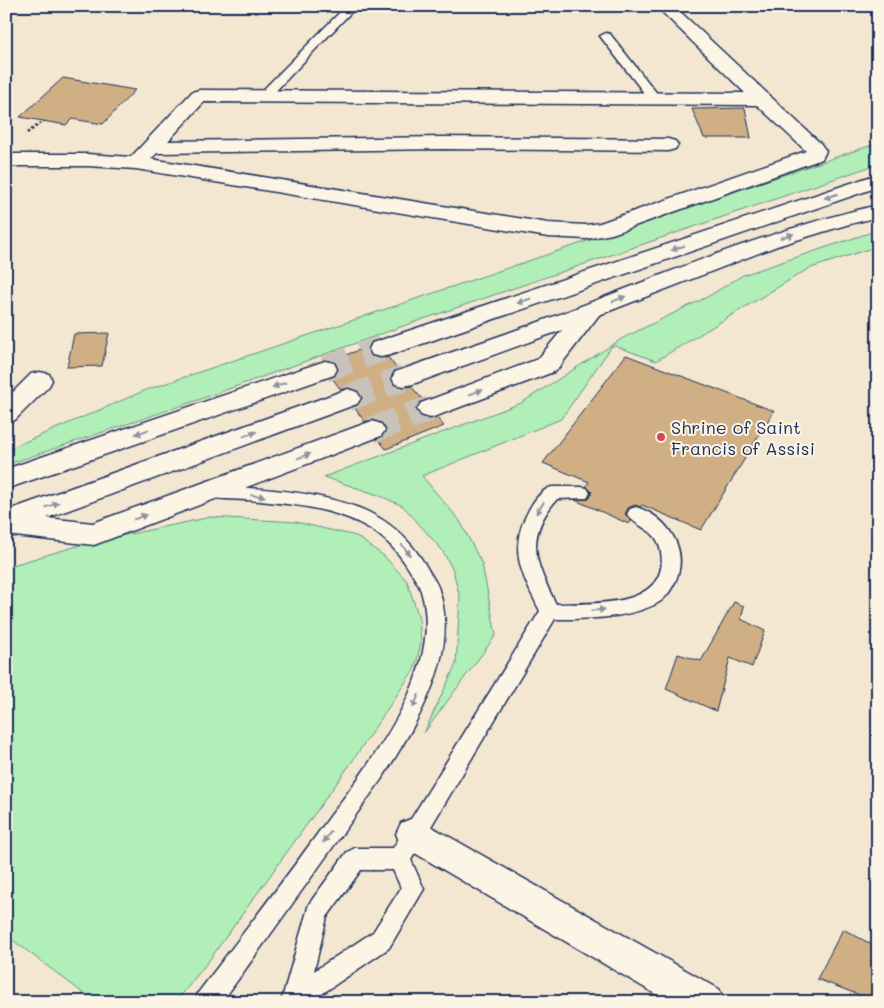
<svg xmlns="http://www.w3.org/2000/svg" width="884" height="1008" font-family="Mali,sans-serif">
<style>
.green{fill:#b0efb7;stroke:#668f8a}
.building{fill:#cfaf83;stroke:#1b2f5e}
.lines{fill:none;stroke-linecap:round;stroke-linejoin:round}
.motorway-tunnel{stroke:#c8c2ba;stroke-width:26;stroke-dasharray:26 12;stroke-linecap:butt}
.service-casing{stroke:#1b2f5e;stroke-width:3}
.minor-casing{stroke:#1b2f5e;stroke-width:3}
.motorway-casing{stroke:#1b2f5e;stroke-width:3}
.path{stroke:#1b2f5e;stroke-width:2.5;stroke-dasharray:2.5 2.5;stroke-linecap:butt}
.service{fill:#fcf5e5;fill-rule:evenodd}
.minor{fill:#fcf5e5;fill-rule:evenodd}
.motorway{fill:#fcf5e5;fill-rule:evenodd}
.oneway{fill:#8c92a2}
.poi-dot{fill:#d1495b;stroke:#fcf5e5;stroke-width:2}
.labels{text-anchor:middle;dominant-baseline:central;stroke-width:4;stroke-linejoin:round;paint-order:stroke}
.poi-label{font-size:18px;fill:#1b2f5e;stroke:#fcf5e5;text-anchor:start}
</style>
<rect width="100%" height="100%" fill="#f3e7d1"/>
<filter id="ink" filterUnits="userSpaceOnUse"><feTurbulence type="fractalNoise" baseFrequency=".02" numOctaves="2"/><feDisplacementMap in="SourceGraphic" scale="10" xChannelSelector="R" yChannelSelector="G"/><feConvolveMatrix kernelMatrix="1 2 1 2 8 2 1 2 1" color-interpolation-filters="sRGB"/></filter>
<g filter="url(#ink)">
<!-- green -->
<path class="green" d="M 878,143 L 878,164 L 406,325 L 198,400 L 6,465 L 6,450 L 146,390 Z
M 878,230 L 878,246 L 808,269 L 656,361 L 615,346 L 612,346 L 561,419 L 422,476 L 460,521 L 482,564 L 496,635 L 424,733 L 456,664 L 460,598 L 453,570 L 442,550 L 403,506 L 378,495 L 324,477 L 521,403 L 623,338 L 709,296 L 743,275 Z
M 211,517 L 296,522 L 356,536 L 384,556 L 407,581 L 419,618 L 421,643 L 415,668 L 349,766 L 210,959 L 176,1002 L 95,1002 L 6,935 L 6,567 L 87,543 Z"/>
<!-- building -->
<path class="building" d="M 63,78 L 135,90 L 103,124 L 72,119 L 66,125 L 20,117 Z
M 745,108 L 751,138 L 704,138 L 692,109 Z
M 109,333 L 102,366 L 67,367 L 74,334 Z
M 368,347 L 367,350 L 372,357 L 381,359 L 388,357 L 397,369 L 393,371 L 390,377 L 393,385 L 404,388 L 411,386 L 423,400 L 415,408 L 419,416 L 429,420 L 437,418 L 444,426 L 386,449 L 378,439 L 387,431 L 383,423 L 373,419 L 365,422 L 354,407 L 359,405 L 363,399 L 359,391 L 349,387 L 341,390 L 332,378 L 336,376 L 339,368 L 336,362 L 331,360 Z
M 626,355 L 774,411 L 701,530 L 642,505 L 640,507 L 635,505 L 628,508 L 625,514 L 631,521 L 629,524 L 575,500 L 589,499 L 592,492 L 586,486 L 589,482 L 543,463 Z
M 734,602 L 744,606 L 741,619 L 765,631 L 752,667 L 730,658 L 716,711 L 666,689 L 678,654 L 701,661 Z
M 843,929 L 878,948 L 878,1002 L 817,979 Z"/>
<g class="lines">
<!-- motorway-tunnel -->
<path class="motorway-tunnel" d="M 325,369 L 381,349
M 348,398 L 404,378
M 372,430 L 430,409"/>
<defs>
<path id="service" d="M 346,6 L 357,6 L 267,100 L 259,100 L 257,97 L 259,94 Z
M 606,33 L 610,34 L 659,96 L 661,99 L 659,102 L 651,102 L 600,36 Z
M 209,485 C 259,489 311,490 359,508 C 389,520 410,539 426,566 C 430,574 437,582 439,590 C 461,655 416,724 383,777 L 222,1002 L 195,1002 L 198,993 C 238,940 279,887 318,833 C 363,770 447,675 421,591 C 419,585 415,579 412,574 C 402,557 389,541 372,530 C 336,507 289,504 248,500 C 233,499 217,500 203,496 L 200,491 L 203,486 Z
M 552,487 L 581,487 L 587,488 L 590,493 L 587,498 L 557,499 C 524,537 535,563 556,604 C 586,603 649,608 660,572 C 663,562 662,552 658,542 C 652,528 634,526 627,514 L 630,509 L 636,507 C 668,517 690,550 675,582 C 670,592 665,600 654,605 C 624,619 588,619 555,619 L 411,860 L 424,889 L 389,948 L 310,1002 L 281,1002 L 309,904 L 347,852 L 355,848 L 393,848 L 540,611 C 521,573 507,548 530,508 C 535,499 543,489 552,487 ZM 361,870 L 393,870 L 401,888 L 373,932 L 314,971 L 327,917 Z"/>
<path id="minor" d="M 656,6 L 674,6 L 821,144 L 826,151 L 822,159 L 612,234 L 586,239 L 548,237 L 136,169 L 87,166 L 6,166 L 6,154 L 87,154 L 131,157 L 192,92 L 199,90 L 745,93 ZM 204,102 L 757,105 L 806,151 L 600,223 L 586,225 L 548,223 L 151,159 L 157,153 L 443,149 L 668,151 L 675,149 L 678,145 L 675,141 L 668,139 L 443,137 L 168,141 Z
M 40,372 L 49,374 L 52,380 L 49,386 L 15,420 L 6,423 L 6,399 L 31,374 Z
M 413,818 L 425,823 L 719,989 L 725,1002 L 669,1002 L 401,845 L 396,834 L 401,823 Z"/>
<path id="motorway" d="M 878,174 L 878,187 L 390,355 L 381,357 L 372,355 L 369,349 L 372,343 Z
M 878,205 L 878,217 L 846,225 L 777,246 L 599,315 L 556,371 L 439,415 L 430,418 L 421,415 L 417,409 L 421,403 L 538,359 L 562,330 L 413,384 L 404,386 L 395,384 L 392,378 L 395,372 C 451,352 508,334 563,313 C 667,273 769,230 878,205 Z
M 325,361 L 334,363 L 337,369 L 334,375 L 6,489 L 6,469 Z
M 348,389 L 357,392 L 361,398 L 357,404 L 47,518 L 93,523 L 372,421 L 381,424 L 385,430 L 381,436 L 94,545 L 6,535 L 6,511 Z"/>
</defs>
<!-- service casing -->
<use href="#service" class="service-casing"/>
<!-- minor casing -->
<use href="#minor" class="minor-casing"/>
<!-- motorway casing -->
<use href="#motorway" class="motorway-casing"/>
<!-- path -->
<path class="path" d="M 27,133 L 44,121"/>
<!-- service -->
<use href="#service" class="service"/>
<!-- minor -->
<use href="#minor" class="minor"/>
<!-- motorway -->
<use href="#motorway" class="motorway"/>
</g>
<!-- one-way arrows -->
<defs><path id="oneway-solid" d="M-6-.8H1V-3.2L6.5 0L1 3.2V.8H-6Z" transform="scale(1.25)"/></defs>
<g class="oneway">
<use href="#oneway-solid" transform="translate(831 196) rotate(162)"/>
<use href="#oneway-solid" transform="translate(787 236) rotate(-17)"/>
<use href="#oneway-solid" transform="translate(678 248) rotate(161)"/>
<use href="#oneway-solid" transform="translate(619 299) rotate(-22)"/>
<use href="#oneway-solid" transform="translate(524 301) rotate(161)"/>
<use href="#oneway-solid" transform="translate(279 385) rotate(161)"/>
<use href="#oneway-solid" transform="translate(476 392) rotate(-20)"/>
<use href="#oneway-solid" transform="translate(142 432) rotate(161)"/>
<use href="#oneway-solid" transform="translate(250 434) rotate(-20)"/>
<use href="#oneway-solid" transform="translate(304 456) rotate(-20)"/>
<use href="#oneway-solid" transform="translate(258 496) rotate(5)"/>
<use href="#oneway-solid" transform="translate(52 505) rotate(-20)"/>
<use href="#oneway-solid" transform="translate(540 508) rotate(123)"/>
<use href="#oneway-solid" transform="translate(140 517) rotate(-20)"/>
<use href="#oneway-solid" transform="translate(406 550) rotate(51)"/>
<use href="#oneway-solid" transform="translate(598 610) rotate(-5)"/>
<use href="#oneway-solid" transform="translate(416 701) rotate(114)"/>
<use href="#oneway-solid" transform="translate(327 837) rotate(125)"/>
</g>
</g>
<!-- markers -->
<circle class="poi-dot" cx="661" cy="437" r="5"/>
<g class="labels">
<!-- poi labels -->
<g class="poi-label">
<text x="671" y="427">Shrine of Saint<tspan x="671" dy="21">Francis of Assisi</tspan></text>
</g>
</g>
<!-- margin -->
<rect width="884" height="1008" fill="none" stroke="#fcf5e5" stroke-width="25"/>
<rect x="12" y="12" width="859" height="983" fill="none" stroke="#1b2f5e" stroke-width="2" filter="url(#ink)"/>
</svg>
